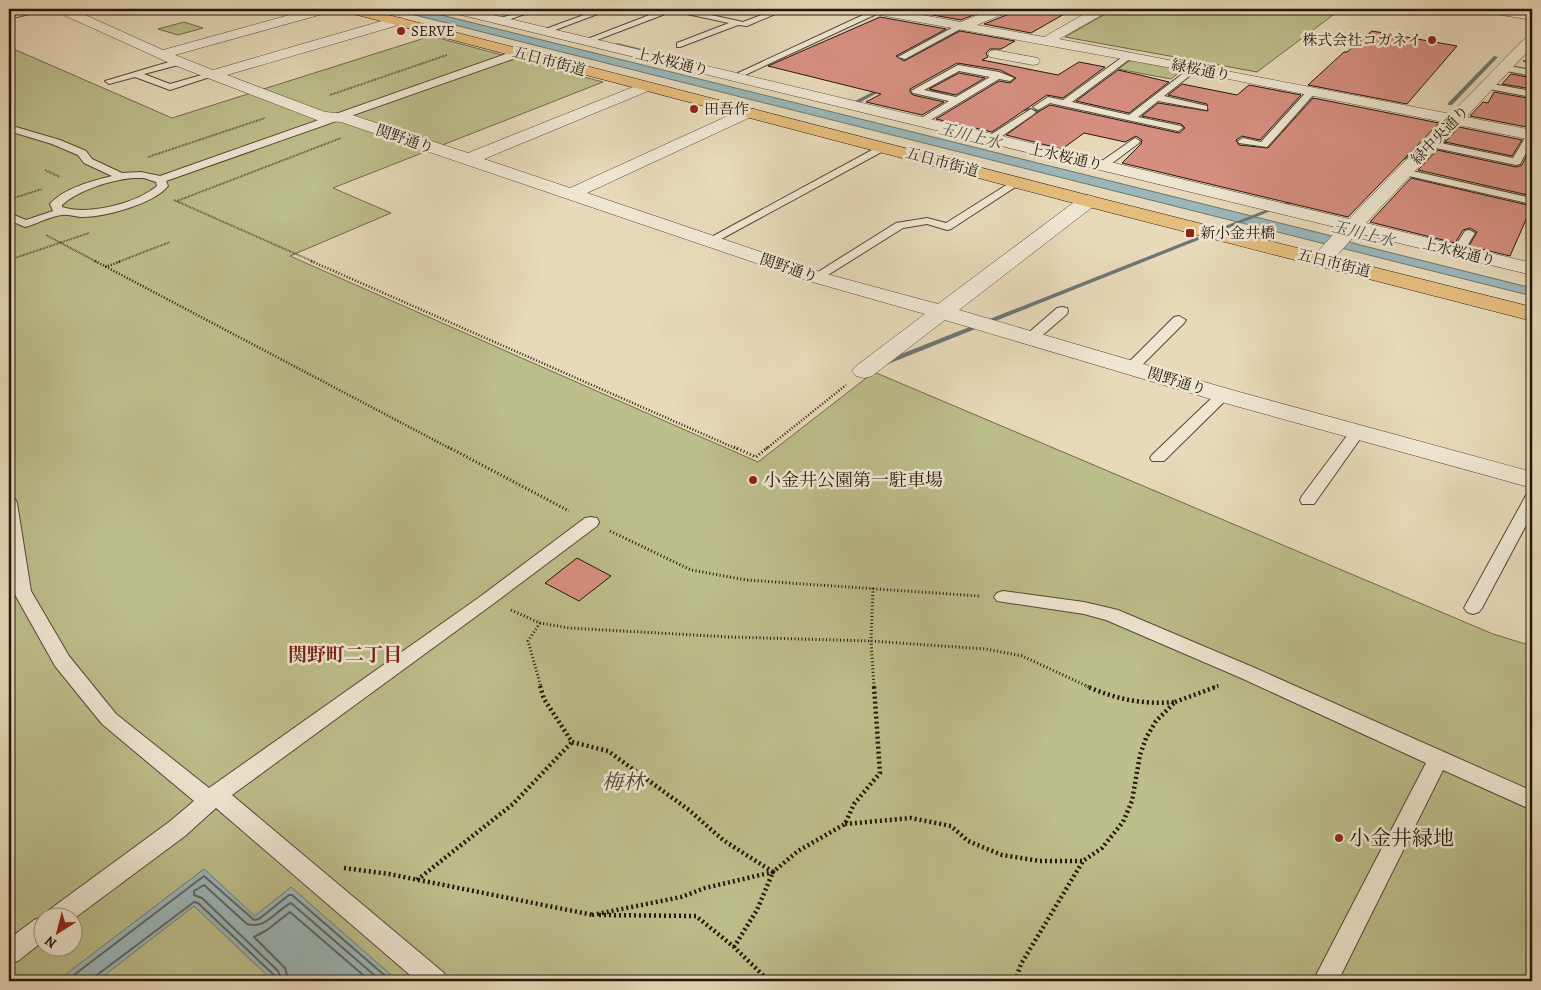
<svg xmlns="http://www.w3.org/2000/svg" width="1541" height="990" font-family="Alegreya,'Noto Serif JP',serif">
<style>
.green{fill:#bcbe8b;stroke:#706a4b;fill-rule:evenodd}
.water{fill:#9bb7ba;stroke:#6b7774}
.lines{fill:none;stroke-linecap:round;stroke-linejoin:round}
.shore{stroke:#5f6762;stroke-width:2}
.stream{fill:#6b7774;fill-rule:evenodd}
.building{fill:#d78f82;stroke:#23170b}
.service-casing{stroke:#544836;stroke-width:2}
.minor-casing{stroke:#544836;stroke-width:1}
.primary-casing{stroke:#23170b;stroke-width:1}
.path-far3{stroke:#23170b;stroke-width:2;stroke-dasharray:0.5 1;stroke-linecap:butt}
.path-far2{stroke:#23170b;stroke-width:2.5;stroke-dasharray:1 2;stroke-linecap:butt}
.path-far1{stroke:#23170b;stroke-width:3;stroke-dasharray:1 2.5;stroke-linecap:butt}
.path{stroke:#23170b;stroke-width:4.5;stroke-dasharray:2 3;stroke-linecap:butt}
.service{fill:#efe6d2;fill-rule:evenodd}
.minor{fill:#efe6d2;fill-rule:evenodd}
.primary{fill:#e4bc7c;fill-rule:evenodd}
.poi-dot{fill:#8f2418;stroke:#efe6d2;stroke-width:2}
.labels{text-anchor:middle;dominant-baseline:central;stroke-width:5;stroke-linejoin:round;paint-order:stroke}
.far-poi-label{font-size:15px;fill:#23170b;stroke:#efe6d2;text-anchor:start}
.far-street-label{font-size:15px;fill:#23170b;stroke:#efe6d2}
.far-water-label{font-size:16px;font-style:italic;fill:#4d4f48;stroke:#efe6d2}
.poi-label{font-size:18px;fill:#23170b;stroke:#efe6d2;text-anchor:start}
.neighbourhood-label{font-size:19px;font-weight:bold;fill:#7a1f14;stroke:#efe6d2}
.near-park-label{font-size:21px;font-style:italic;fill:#514931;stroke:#efe6d2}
.near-poi-label{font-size:21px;fill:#23170b;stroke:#efe6d2;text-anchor:start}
</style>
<rect width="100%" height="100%" fill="#e7d9b9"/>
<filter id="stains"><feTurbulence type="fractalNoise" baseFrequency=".004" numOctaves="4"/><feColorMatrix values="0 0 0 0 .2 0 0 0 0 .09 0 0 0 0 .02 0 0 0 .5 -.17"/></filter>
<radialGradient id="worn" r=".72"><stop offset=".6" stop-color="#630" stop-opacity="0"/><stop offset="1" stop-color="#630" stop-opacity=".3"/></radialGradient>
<!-- green -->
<path class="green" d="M 1114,9 L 1294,9 L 1333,15 L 1257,72 L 1065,37 Z
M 184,22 L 203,28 L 178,35 L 158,29 Z
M 431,36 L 603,82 L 333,188 L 391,213 L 290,256 L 758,462 L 874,372 L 1493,634 L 1532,646 L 1532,981 L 9,981 L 9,47 L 172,118 ZM 42,918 L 72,918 L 72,948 L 42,948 Z
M 1138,60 L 1178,67 L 1182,70 L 1171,79 L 1118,69 L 1129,61 Z"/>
<!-- water -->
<path class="water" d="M 391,9 L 417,9 L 1328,235 L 1360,245 L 1532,288 L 1532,296 Z
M 204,869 L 255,916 L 291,887 L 398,981 L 273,981 L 194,906 L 97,981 L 57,981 Z"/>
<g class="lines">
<!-- shore -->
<path class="shore" d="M 66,981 L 204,876 L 254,920 L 259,919 L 289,895 L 292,895 L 391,981
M 95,981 L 97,975 L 194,902 L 198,903 L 274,975 L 276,981
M 282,981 L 278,971 L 202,898 L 194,895 L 194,891 L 204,885 L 247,924 C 266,930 276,910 291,903 L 381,981
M 289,981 L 285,968 L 254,937 L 267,930 L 290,912 L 370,981"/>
<!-- stream -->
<path class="stream" d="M 617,43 L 699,63 L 699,64 L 697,65 L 615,45 Z
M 1494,56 L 1498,57 L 1452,105 L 1448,105 L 1448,103 Z
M 1525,60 L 1532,62 L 1532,64 L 1523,62 L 1523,60 Z
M 884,86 L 888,87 L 857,104 L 843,100 L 845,99 L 855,101 Z
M 930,89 L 954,93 L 956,94 L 954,95 L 932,91 L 930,90 Z
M 1014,105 L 1048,112 L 1051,114 L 1048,116 L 1012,108 L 1012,106 Z
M 1457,135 L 1459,136 L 1459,138 L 1399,162 L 1394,161 Z
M 1296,198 L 1301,199 L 888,364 L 885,364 L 881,362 Z"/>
</g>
<!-- building -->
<path class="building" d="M 899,9 L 988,9 L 961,20 Z
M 1011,9 L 1073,9 L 1031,33 L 984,24 L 1009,14 Z
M 880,17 L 946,29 L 896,56 L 904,61 L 960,31 L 1015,41 L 1001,49 L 990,49 L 986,53 L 988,57 L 982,60 L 1058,75 L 1079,62 L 1105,67 L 1063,98 L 1047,95 L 992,132 L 936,119 L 999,81 L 1010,83 L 1016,78 L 1000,70 L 957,63 L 910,89 L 910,92 L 913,95 L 944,102 L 922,115 L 866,102 L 881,94 L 768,66 Z
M 1372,31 L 1457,46 L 1407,104 L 1308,85 L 1344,52 L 1347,52 Z
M 1118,70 L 1140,75 L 1169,82 L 1129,113 L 1076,101 Z
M 959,73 L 985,78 L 956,95 L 929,89 Z
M 1511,74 L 1532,78 L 1532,89 L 1502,84 Z
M 1182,84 L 1237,95 L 1249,85 L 1301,95 L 1260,140 L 1242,136 L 1236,140 L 1239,145 L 1268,148 L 1313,98 L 1439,123 L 1348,217 L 1122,163 L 1141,144 L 1142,140 L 1136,136 L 1125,142 L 1084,133 L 1062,149 L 1006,135 L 1038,112 L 1050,105 L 1179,133 L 1185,128 L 1181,124 L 1142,116 L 1158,103 L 1208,111 L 1207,104 L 1168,95 Z
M 1494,92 L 1532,99 L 1532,128 L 1470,116 L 1483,102 L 1488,103 Z
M 1459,127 L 1522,140 L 1512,156 L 1445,142 Z
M 1532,145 L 1532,196 L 1418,170 L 1437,150 L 1516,167 L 1522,165 Z
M 1411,178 L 1532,206 L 1510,256 L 1469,246 L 1477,232 L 1470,228 L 1463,230 L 1455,243 L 1370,222 Z
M 577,558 L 611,576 L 579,601 L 545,583 Z"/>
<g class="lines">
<defs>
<path id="service" d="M 36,9 L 49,9 L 9,19 L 9,15 Z
M 528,9 L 539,9 L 502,22 L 495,20 Z
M 600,9 L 611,9 L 547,33 L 540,31 Z
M 665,9 L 684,9 L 743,22 L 777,9 L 787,9 L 747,26 L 738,25 L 680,47 L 677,47 L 677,43 L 729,23 L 673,11 L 589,43 L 582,41 Z
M 876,9 L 883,11 L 745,75 L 738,73 Z
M 959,24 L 966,26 L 905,59 L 898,57 Z
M 517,50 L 521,53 L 513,59 L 166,181 L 168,186 C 154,204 104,217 82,217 C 75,217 68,214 62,215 C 50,216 37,224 25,227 L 9,220 L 9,213 L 26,220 L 53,211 L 50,204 C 64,188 92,181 112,176 L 84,163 L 78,155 L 52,144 L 9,131 L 9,125 L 60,140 L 86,151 L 92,159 L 122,173 L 141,172 L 160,176 ZM 133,178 L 144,178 L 156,182 L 157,186 C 137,203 88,216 62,207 L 62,205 C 79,190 110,180 133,178 Z
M 1128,53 L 1132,56 L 1131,58 L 1072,102 L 1129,115 L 1194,65 L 1197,66 L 1197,70 L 1164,96 L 1207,106 L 1207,110 L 1158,101 L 1138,117 L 1181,126 L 1183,128 L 1178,131 L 1050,103 L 1038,110 L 1033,107 L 1048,97 L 1063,100 Z
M 179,59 L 183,62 L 182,64 L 144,74 L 170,84 L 212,72 L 216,75 L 170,90 L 135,77 L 109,84 L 105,81 Z
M 958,65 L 999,72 L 1014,78 L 1010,81 L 999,79 L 924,124 L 918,124 L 918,120 L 949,101 L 913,93 L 911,91 ZM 959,71 L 990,77 L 956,97 L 924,90 Z
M 1504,65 L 1532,70 L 1532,76 L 1501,70 L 1501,66 Z
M 1487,83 L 1532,91 L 1532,97 L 1484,88 L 1484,84 Z
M 1312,88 L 1317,91 L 1315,93 L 1267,147 L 1239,143 L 1238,141 L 1243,138 L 1261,142 L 1309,89 Z
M 1031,109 L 1036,112 L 1034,114 L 995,141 L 987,141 L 987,137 Z
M 1532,132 L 1532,142 L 1520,164 L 1516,165 L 1431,147 L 1426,144 L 1431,141 L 1513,158 L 1528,133 Z
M 1135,138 L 1140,141 L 1139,143 L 1107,167 L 1099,167 L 1098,165 L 1099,163 Z
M 883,144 L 887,145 L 887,149 L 714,243 L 710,245 L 704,241 Z
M 1404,169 L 1532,198 L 1532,204 L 1400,174 L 1399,172 L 1400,170 Z
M 1016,179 L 1020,180 L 1021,182 L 1020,184 L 951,229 L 947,230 L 927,224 L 903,228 L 820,280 L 816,281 L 810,277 L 896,223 L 927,218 L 946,223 Z
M 1469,230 L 1475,233 L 1464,251 L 1462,254 L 1454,254 L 1452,251 L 1465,231 Z
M 1062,307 L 1067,308 L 1068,311 L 1067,314 L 1037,340 L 1027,340 L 1025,337 L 1027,334 L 1057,308 Z
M 1179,316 L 1186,320 L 1184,323 L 1137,370 L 1127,370 L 1125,367 L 1127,364 L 1174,317 Z
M 1223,391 L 1228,392 L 1230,395 L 1228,398 L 1164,461 L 1152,461 L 1150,458 L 1152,455 L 1218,392 Z
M 1357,427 L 1362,429 L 1365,432 L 1314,504 L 1302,504 L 1300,500 L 1302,496 L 1352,429 Z
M 1532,494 L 1532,514 L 1482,608 L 1479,612 L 1473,614 L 1467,612 L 1464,608 L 1524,499 L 1526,495 Z
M 9,498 L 15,499 L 17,503 L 31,591 L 69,656 L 116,714 L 209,788 L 481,596 L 585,518 L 591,517 L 597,518 L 599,522 L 597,526 L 493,604 L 232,795 L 444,973 L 447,981 L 417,981 L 216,808 L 185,836 L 72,920 L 72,918 L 45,918 L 49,910 L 169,822 L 194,801 L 102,724 L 55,666 L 13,591 L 9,560 Z
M 1003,591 L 1084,602 L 1118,610 L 1255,668 L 1532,791 L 1532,810 L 1443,770 L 1338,981 L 1313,981 L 1426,763 L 1241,678 L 1106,620 L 1084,614 L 997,601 L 994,597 L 997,593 Z
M 42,917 L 42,942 L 18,961 L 9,964 L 9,939 L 34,920 Z"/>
<path id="minor" d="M 56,9 L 72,9 L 163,50 L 311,9 L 331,9 L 330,12 L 175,55 L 213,70 L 392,18 L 402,18 L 404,21 L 402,24 L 227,75 L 325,112 L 349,114 L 468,153 L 643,83 L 653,83 L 656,86 L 653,89 L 484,159 L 570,188 L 743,109 L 755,109 L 757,112 L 755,115 L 587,193 L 823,273 L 938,304 L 1081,197 L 1088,195 L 1095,197 L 1097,201 L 1095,205 L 959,310 L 1232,390 L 1532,472 L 1532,488 L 1214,400 L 945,320 L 872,376 L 864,378 L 856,376 L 852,371 L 856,366 L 925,314 L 809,281 L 341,122 L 317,120 L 174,65 L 57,12 Z
M 447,9 L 468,9 L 1349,219 L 1443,122 L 1194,72 L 869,13 L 863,9 L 889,9 L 961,22 L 992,9 L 1009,9 L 1008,12 L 977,25 L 1044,37 L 1093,9 L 1108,9 L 1107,12 L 1059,39 L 1451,114 L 1527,36 L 1532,35 L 1532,47 L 1466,117 L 1532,130 L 1532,140 L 1458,125 L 1366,223 L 1532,263 L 1532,275 L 1357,233 C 1345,245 1331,269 1313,264 L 1310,260 L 1339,228 L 453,13 L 448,12 Z
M 1484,9 L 1512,9 L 1532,12 L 1532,20 L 1490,13 L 1485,12 Z
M 995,50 L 1038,58 L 1040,61 L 1038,64 L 1033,65 L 990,57 L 988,54 L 990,51 Z"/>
<path id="primary" d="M 345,9 L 365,9 L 1095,197 L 1532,307 L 1532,321 L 1081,205 L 346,12 Z"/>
</defs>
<!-- service casing -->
<use href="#service" class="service-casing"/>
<!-- minor casing -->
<use href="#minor" class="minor-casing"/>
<!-- primary casing -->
<use href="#primary" class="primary-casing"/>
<!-- path-far3 -->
<path class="path-far3" d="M 330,95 L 447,55
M 148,157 L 265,118
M 45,170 L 60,177
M 14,198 L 42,189
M 174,200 L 314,262
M 177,201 L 341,138
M 46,235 L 97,262
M 9,260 L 89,233
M 118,262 L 170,242"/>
<!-- path-far2 -->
<path class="path-far2" d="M 95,261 L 451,449
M 311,261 L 737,449
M 105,267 L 122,261
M 766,449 L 846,385"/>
<!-- path-far1 -->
<path class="path-far1" d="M 448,447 L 569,511
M 734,447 L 756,457 L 768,447
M 610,531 L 691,570 L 746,580 L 979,596
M 873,588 L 871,641 L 874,687
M 511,610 L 540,623 L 569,628 L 730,637 L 871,641 L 986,649 L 1022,656 L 1089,687
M 540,623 L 528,641 L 541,687
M 1214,687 L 1219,685"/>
<!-- path -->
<path class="path" d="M 540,686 L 544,699 L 572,742 L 608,751 L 689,810 L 723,840 L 773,872 L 757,910 L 734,947
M 1175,702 L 1218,686
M 845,824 L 911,818 L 951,826 L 968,841 L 1002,855 L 1040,861 L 1083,861
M 344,868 L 389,874 L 593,915
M 417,880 L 513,804 L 572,742
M 592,915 L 681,897 L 705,888 L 773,872 L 798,851 L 845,824 L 854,804 L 880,773 L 874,686
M 599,915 L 696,916 L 734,947 L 769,981
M 1015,981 L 1021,964 L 1083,861 L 1102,848 L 1123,822 L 1132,801 L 1140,755 L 1146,738 L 1156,721 L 1175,702 C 1142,705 1116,699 1086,686"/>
<!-- service -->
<use href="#service" class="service"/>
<!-- minor -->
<use href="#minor" class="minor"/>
<!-- primary -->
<use href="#primary" class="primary"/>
</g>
<!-- markers -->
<g class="poi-dot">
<circle cx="401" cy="31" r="5"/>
<circle cx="1432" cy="40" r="5"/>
<circle cx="694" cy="109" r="5"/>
<rect x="1185" y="228" width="10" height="10" rx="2.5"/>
<circle cx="753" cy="480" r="5"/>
<circle cx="1339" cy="838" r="5"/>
</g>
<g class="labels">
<!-- far-poi labels -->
<g class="far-poi-label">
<text x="411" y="31">SERVE</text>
<text x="1422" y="40" text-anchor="end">株式会社コガネイ</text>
<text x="704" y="109">田吾作</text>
<text x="1200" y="233">新小金井橋</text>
</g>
<!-- far-street labels -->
<g class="far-street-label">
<text transform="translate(549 61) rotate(15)">五日市街道</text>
<text transform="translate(672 62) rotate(14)">上水桜通り</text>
<text transform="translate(1201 70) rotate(11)">緑桜通り</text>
<text transform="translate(1440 135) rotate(-46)">緑中央通り</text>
<text transform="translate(405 139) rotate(19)">関野通り</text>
<text transform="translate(1066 157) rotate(13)">上水桜通り</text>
<text transform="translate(942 162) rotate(15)">五日市街道</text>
<text transform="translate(1459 252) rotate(14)">上水桜通り</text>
<text transform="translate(1334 263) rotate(14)">五日市街道</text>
<text transform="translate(789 268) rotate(19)">関野通り</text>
<text transform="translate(1177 381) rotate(17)">関野通り</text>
</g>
<!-- far-water labels -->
<g class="far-water-label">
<text transform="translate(970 136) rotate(14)">玉川上水</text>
<text transform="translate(1363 234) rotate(14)">玉川上水</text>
</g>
<!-- poi labels -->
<g class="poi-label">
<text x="763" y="480">小金井公園第一駐車場</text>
</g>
<!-- neighbourhood labels -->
<g class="neighbourhood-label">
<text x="345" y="655">関野町二丁目</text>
</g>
<!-- near-park labels -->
<g class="near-park-label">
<text x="623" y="782">梅林</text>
</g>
<!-- near-poi labels -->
<g class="near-poi-label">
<text x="1349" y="838">小金井緑地</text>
</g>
</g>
<!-- margin -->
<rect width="1541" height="990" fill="none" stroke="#e7d9b9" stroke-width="30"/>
<rect x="10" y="10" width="1521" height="970" fill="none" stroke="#23170b" stroke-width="2.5"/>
<rect x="15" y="15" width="1511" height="960" fill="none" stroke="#23170b"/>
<!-- north arrow -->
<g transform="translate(58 932) rotate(216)"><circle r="24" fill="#efe6d2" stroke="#9d9382"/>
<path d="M0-4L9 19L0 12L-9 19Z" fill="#8f2418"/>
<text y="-8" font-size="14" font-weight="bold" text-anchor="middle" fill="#23170b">N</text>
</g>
<rect width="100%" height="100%" filter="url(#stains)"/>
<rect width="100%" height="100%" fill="url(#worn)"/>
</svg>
